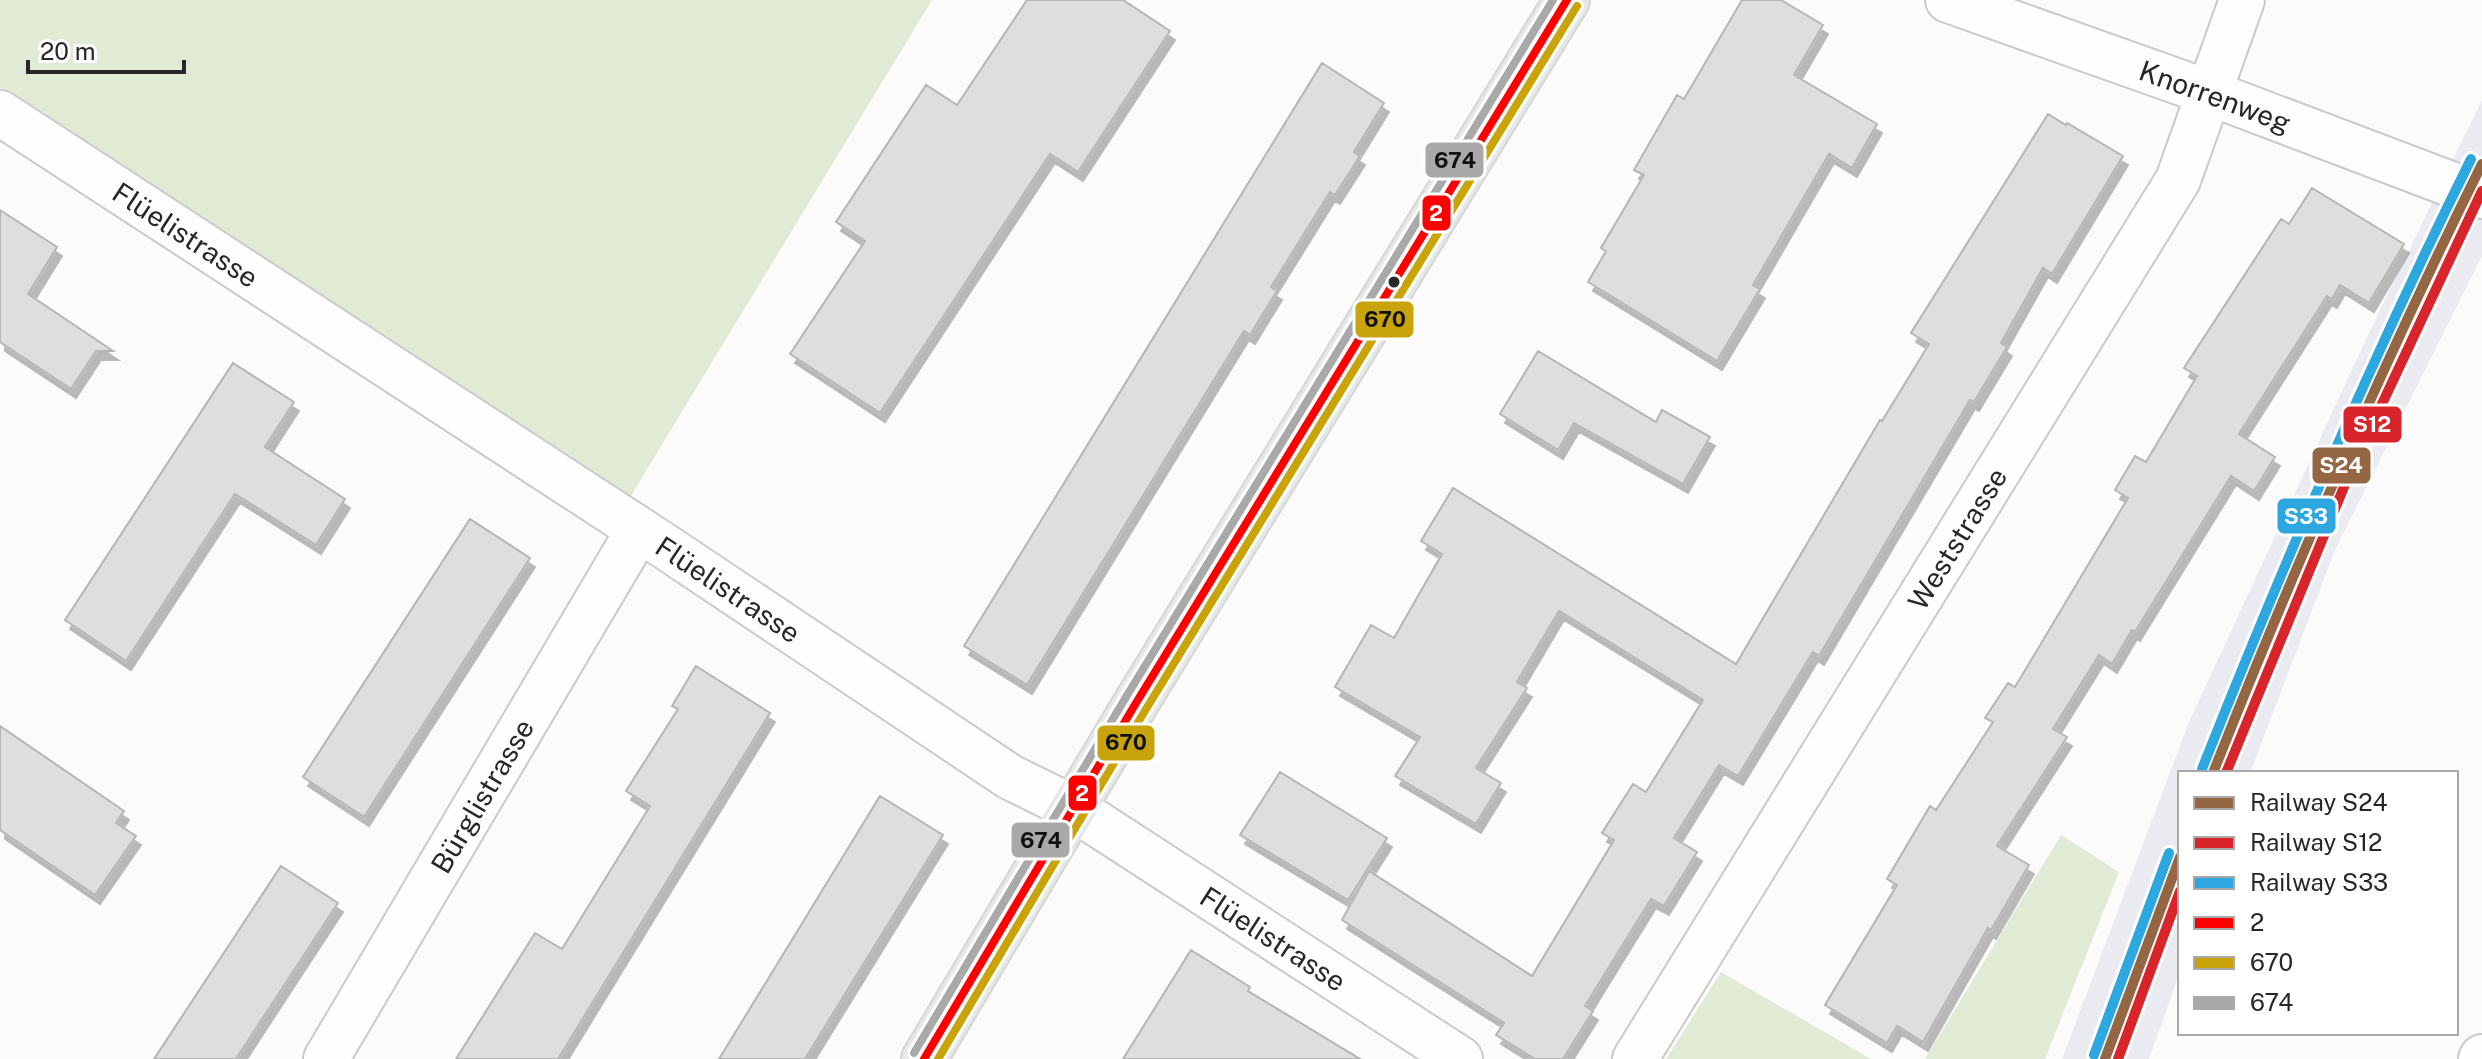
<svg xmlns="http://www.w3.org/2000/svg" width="2482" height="1059" font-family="'Public Sans',sans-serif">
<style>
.built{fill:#eaebf0}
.green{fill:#e0ead4}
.building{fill:#dedede;stroke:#b5b5b5;stroke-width:2;filter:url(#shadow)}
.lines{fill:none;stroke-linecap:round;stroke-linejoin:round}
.minor-casing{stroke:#cacaca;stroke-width:48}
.primary-casing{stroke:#d6d6d6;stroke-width:48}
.minor{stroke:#fefefe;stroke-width:44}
.primary{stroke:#e4e8e6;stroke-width:44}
.bus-1-casing{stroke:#fff;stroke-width:14}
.bus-2-casing{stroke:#fff;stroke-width:14}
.bus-3-casing{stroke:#fff;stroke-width:14}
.bus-1{stroke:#f00;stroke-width:8}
.bus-2{stroke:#c9a30a;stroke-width:8}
.bus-3{stroke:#a9a9a9;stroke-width:8}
.rail-1-casing{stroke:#fff;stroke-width:16}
.rail-2-casing{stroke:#fff;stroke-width:16}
.rail-3-casing{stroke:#fff;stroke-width:16}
.rail-1{stroke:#946644;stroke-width:10}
.rail-2{stroke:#d8242b;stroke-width:10}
.rail-3{stroke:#2da7df;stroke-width:10}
.bus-dot{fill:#272727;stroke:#fff;stroke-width:3}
.labels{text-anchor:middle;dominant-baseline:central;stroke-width:6;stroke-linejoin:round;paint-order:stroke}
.street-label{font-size:28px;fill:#272727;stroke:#fff}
.line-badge{stroke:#fff;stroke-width:3}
.badge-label{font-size:22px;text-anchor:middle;font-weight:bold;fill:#fff}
.pale-badge-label{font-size:22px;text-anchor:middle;font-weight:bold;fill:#111}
</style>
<defs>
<filter id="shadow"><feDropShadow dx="5" dy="9" stdDeviation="0" flood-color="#0004"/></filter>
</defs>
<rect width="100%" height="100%" fill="#fbfbfb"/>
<!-- built -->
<path class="built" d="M 2482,100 L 2482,256 L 2335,550 L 2250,773 L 2180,773 L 2180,972 L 2149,1059 L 2062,1059 L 2189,722 L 2369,333 Z"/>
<!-- green -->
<path class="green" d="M 0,0 L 932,0 L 618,517 L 0,113 Z
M 2061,835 L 2119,872 L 2045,1059 L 1925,1059 Z
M 1721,972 L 1871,1059 L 1666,1059 Z"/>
<!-- building -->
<path class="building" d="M 1027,0 L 1123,0 L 1170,31 L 1078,172 L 1050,154 L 880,413 L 790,354 L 865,241 L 836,222 L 926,85 L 957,105 Z
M 1742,0 L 1781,0 L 1823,25 L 1794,75 L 1877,124 L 1852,168 L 1829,154 L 1753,285 L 1760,289 L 1717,361 L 1588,282 L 1606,251 L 1601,248 L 1644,175 L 1634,170 L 1677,95 L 1684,99 Z
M 1322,63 L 1384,103 L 1354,152 L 1360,156 L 1335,195 L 1330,192 L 1271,287 L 1277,291 L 1250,335 L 1244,331 L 1027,685 L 964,646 Z
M 2048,114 L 2066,125 L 2067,123 L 2123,156 L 2052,274 L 2043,268 L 2001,343 L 2007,347 L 1974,402 L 1970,400 L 1819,656 L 1813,652 L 1738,776 L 1719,765 L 1674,838 L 1697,852 L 1664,906 L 1651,899 L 1585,1006 L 1593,1011 L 1563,1059 L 1535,1059 L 1496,1035 L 1504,1023 L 1342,920 L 1369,871 L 1532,976 L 1614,840 L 1602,833 L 1633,784 L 1646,792 L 1703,700 L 1559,611 L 1517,682 L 1527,688 L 1476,768 L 1501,783 L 1476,824 L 1395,776 L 1420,737 L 1335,687 L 1371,625 L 1394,638 L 1442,554 L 1421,541 L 1453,488 L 1736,664 L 1880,420 L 1882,421 L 1929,344 L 1911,333 Z
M 2312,188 L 2404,244 L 2369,303 L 2340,285 L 2332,299 L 2327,296 L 2239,434 L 2275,457 L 2254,491 L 2231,476 L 2135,632 L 2132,630 L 2112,664 L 2099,655 L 2053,729 L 2067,737 L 1997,846 L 2029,865 L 1991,930 L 1988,928 L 1923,1042 L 1897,1026 L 1887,1043 L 1825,1005 L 1897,885 L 1887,879 L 1930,806 L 1936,810 L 1993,722 L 1985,718 L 2008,683 L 2015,687 L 2128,498 L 2115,490 L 2135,456 L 2146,462 L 2197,376 L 2184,368 L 2281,219 L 2289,224 Z
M 0,210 L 57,247 L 28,294 L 113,351 L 96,351 L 71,389 L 0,342 Z
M 1538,351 L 1656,422 L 1662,410 L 1710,437 L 1683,484 L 1574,423 L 1558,450 L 1500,414 Z
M 233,363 L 294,402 L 265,447 L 345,499 L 316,545 L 235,494 L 126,661 L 65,620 Z
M 470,519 L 530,558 L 364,817 L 303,777 Z
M 696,666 L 770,713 L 558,1059 L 456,1059 L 535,933 L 562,949 L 650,806 L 626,791 L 678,709 L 672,706 Z
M 0,726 L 124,811 L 116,823 L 136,836 L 95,895 L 0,830 Z
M 1280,772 L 1387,838 L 1348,900 L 1240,835 Z
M 880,796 L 943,835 L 805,1059 L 719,1059 Z
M 281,866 L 338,903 L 236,1059 L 154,1059 Z
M 1191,950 L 1250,987 L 1248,991 L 1360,1059 L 1123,1059 Z"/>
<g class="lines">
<defs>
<g id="minor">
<path id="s1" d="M 1948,0 L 2210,93 L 2482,196"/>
<path id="s2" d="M 0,113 L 666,547 L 1010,777 L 1073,808 L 1460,1059"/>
<path id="s3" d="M 326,1059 L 638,531"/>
<path id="s4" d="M 1635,1059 L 2178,180 L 2242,0"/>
<path d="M 2481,1059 L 2482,1057"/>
</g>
<path id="primary" d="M 924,1059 L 1136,703 L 1567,0"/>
</defs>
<!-- minor casing -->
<use href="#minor" class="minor-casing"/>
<!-- primary casing -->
<use href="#primary" class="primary-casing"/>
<!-- minor -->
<use href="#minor" class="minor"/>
<!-- primary -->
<use href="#primary" class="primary"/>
<defs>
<path id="bus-1" d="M 924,1059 L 1136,703 L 1567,0"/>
<path id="bus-2" d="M 938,1059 L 1146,709 L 1577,6"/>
<path id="bus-3" d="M 914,1053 L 1126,697 L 1553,0"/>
</defs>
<!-- bus-1 casing -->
<use href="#bus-1" class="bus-1-casing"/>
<!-- bus-2 casing -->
<use href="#bus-2" class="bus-2-casing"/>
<!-- bus-3 casing -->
<use href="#bus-3" class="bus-3-casing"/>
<!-- bus-1 -->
<use href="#bus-1" class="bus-1"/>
<!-- bus-2 -->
<use href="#bus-2" class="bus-2"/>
<!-- bus-3 -->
<use href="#bus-3" class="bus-3"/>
<defs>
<path id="rail-1" d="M 2213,773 C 2295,566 2383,363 2482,164
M 2105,1059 L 2180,857"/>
<path id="rail-2" d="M 2226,773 L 2351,470 L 2482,191
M 2118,1059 L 2180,891"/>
<path id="rail-3" d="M 2202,769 C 2284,562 2372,358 2471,159
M 2094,1055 L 2169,853"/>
</defs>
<!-- rail-1 casing -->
<use href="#rail-1" class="rail-1-casing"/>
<!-- rail-2 casing -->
<use href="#rail-2" class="rail-2-casing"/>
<!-- rail-3 casing -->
<use href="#rail-3" class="rail-3-casing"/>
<!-- rail-1 -->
<use href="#rail-1" class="rail-1"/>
<!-- rail-2 -->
<use href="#rail-2" class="rail-2"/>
<!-- rail-3 -->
<use href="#rail-3" class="rail-3"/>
</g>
<!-- markers -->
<circle class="bus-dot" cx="1394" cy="282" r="7"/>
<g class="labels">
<!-- street labels -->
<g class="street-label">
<text stroke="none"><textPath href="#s1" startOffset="284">Knorrenweg</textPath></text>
<text stroke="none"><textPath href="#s2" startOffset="222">Flüelistrasse</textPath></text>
<text stroke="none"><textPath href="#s4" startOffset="612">Weststrasse</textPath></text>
<text stroke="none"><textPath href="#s2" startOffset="870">Flüelistrasse</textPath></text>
<text stroke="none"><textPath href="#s3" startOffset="306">Bürglistrasse</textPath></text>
<text stroke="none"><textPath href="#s2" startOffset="1518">Flüelistrasse</textPath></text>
</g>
</g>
<g class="line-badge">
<rect x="1424" y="141" width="61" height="38" rx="8" fill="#a9a9a9"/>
<rect x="1421" y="194" width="31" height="38" rx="8" fill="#f00"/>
<rect x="1354" y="300" width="61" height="39" rx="8" fill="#c9a30a"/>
<rect x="2342" y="405" width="61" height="39" rx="8" fill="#d8242b"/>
<rect x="2311" y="446" width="61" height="39" rx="8" fill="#946644"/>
<rect x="2276" y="497" width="61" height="38" rx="8" fill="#2da7df"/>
<rect x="1096" y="724" width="60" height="38" rx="8" fill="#c9a30a"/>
<rect x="1067" y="774" width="31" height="38" rx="8" fill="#f00"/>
<rect x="1010" y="821" width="61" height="38" rx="8" fill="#a9a9a9"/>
</g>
<g class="badge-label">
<text x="1436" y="221">2</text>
<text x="2372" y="432">S12</text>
<text x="2341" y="473">S24</text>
<text x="2306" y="524">S33</text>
<text x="1082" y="801">2</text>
</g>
<g class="pale-badge-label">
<text x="1455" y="168">674</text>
<text x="1385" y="327">670</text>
<text x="1126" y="750">670</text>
<text x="1041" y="848">674</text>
</g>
<!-- legend -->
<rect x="2178" y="771" width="280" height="264" fill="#ffffff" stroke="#a9a9a9" stroke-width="2"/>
<rect x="2194" y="797" width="40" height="12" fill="#946644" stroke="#a9a9a9" stroke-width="2"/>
<text x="2250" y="811" font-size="24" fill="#272727">Railway S24</text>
<rect x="2194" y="837" width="40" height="12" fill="#d8242b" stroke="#a9a9a9" stroke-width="2"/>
<text x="2250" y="851" font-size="24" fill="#272727">Railway S12</text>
<rect x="2194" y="877" width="40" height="12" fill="#2da7df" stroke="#a9a9a9" stroke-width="2"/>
<text x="2250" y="891" font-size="24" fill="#272727">Railway S33</text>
<rect x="2194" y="917" width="40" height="12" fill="#ff0000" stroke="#a9a9a9" stroke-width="2"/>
<text x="2250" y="931" font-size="24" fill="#272727">2</text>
<rect x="2194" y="957" width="40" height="12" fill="#c9a30a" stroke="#a9a9a9" stroke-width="2"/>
<text x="2250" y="971" font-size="24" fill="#272727">670</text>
<rect x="2194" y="997" width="40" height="12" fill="#a9a9a9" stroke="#a9a9a9" stroke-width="2"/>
<text x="2250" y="1011" font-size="24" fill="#272727">674</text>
<!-- scale -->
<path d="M28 60v12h156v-12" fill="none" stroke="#272727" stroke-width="4"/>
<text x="40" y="60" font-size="24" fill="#272727" stroke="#ffffff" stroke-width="6" paint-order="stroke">20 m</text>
</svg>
